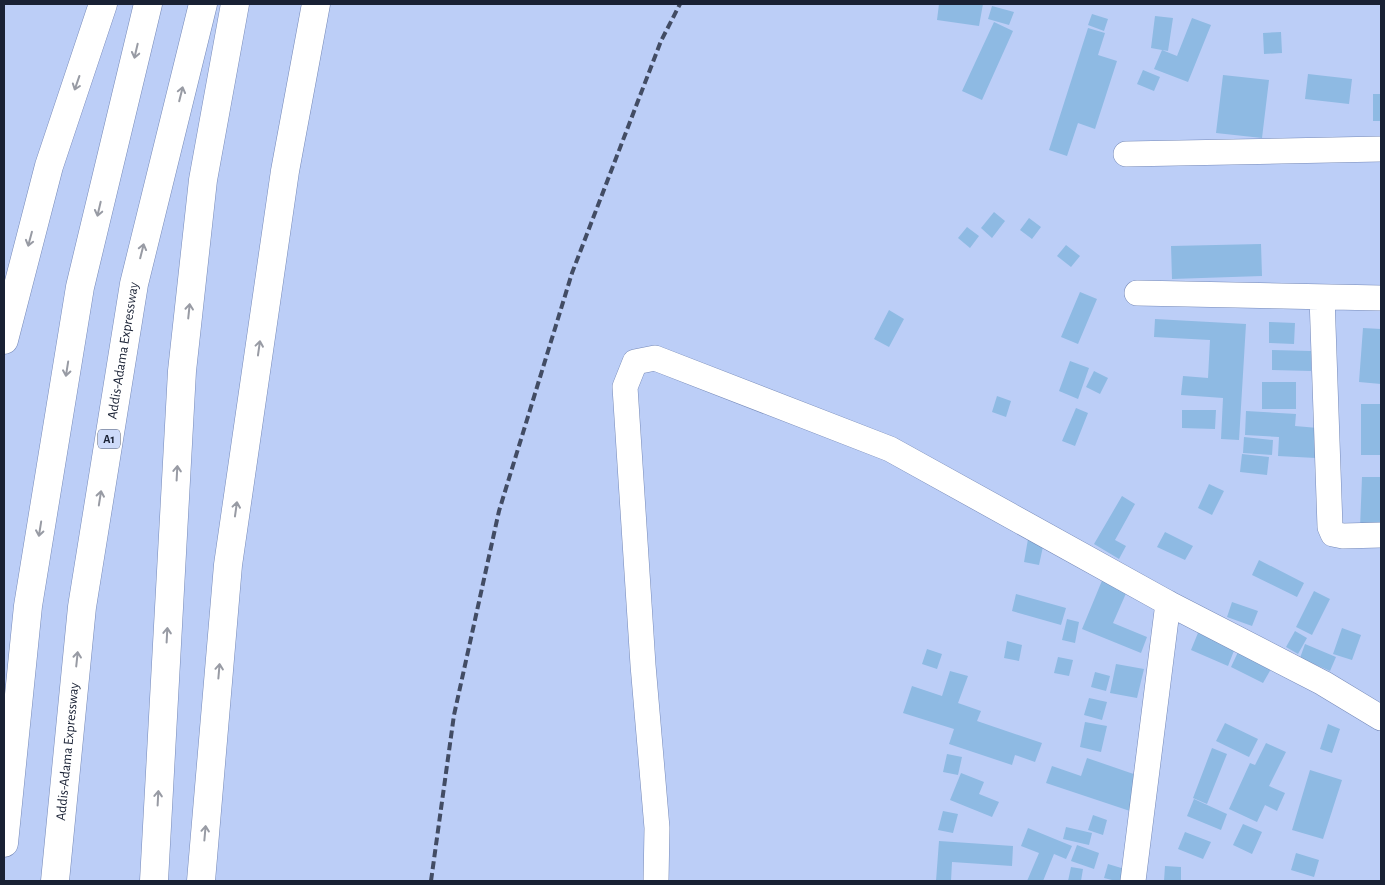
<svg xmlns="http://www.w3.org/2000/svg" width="1385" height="885" font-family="'Alegreya Sans',sans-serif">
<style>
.building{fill:#8ebae3}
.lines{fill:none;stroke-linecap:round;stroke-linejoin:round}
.minor-casing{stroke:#7589b8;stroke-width:26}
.tertiary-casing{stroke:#7589b8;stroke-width:29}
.motorway-casing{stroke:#7589b8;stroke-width:29}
.minor{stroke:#fff;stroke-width:25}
.tertiary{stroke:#fff;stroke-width:28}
.motorway{stroke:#fff;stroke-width:28}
.rail{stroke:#424c64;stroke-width:4;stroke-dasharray:8 4;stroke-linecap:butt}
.oneway{stroke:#989ba4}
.labels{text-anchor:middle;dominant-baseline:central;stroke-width:4.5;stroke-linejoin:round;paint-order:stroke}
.shield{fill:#cedbfa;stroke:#4f596f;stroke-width:1}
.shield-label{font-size:12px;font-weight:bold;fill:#192134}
.street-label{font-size:14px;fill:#192134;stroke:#cedbfa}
</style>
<rect width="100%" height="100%" fill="#bccef7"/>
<!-- building -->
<path class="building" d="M 939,4 L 983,4 L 979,26 L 937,20 Z
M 992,6 L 1014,12 L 1009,25 L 988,19 Z
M 1092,14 L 1108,19 L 1104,31 L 1088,25 Z
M 1155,16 L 1173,18 L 1168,51 L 1162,50 L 1177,56 L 1192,18 L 1211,25 L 1188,82 L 1154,69 L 1162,50 L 1151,48 Z
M 994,22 L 1013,31 L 982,100 L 962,91 Z
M 1088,28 L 1105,33 L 1098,55 L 1117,61 L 1095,129 L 1078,123 L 1067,156 L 1049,150 Z
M 1281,32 L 1282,53 L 1264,54 L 1263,33 Z
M 1143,70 L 1160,77 L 1154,91 L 1137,84 Z
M 1308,74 L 1352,79 L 1349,104 L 1305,99 Z
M 1223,75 L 1269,80 L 1262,138 L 1216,133 Z
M 1373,94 L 1381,94 L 1381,121 L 1373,121 Z
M 994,212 L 1005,221 L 992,238 L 981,228 Z
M 1029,218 L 1041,227 L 1032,239 L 1020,230 Z
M 967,227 L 979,236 L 970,248 L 958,238 Z
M 1261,244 L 1262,276 L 1172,279 L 1171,246 Z
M 1066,245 L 1080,256 L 1071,267 L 1057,256 Z
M 1080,292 L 1097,299 L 1078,344 L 1061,337 Z
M 889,310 L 904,319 L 889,347 L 874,339 Z
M 1155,319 L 1246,324 L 1239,440 L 1221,439 L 1223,398 L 1181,395 L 1183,376 L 1208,378 L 1210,340 L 1154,337 Z
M 1269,322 L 1295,323 L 1294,344 L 1269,343 Z
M 1363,328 L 1381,329 L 1381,384 L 1359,382 Z
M 1272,350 L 1311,351 L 1311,371 L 1272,370 Z
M 1070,361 L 1089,368 L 1078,399 L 1059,391 Z
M 1094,371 L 1108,378 L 1100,394 L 1086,387 Z
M 1262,382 L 1296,382 L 1296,409 L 1262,409 Z
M 997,396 L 1011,401 L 1006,417 L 992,412 Z
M 1361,404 L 1381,404 L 1381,455 L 1361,455 Z
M 1076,408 L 1088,413 L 1075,446 L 1062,441 Z
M 1182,410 L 1216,410 L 1215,429 L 1182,428 Z
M 1246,411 L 1296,414 L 1295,426 L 1318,428 L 1316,458 L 1278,456 L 1279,437 L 1245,435 Z
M 1244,437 L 1273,440 L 1272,455 L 1243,453 Z
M 1242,454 L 1269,457 L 1267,475 L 1240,472 Z
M 1362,477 L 1381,477 L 1381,529 L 1360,528 Z
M 1209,484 L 1224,491 L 1212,515 L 1198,508 Z
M 1122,496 L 1135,504 L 1115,540 L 1126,546 L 1119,559 L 1094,544 Z
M 1165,532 L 1193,546 L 1185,560 L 1157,547 Z
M 1028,539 L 1044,542 L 1039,565 L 1024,562 Z
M 1259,560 L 1304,583 L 1297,597 L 1252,575 Z
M 1106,571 L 1131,582 L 1113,623 L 1147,637 L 1141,653 L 1082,629 Z
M 1314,591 L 1330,599 L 1312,635 L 1296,627 Z
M 1016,594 L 1066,608 L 1061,625 L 1012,611 Z
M 1232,602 L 1258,611 L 1252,626 L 1227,617 Z
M 1067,619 L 1079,622 L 1075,643 L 1062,640 Z
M 1200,628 L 1237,643 L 1228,666 L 1191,650 Z
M 1342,628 L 1361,635 L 1352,660 L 1333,654 Z
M 1295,631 L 1307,638 L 1298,654 L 1286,647 Z
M 1007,641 L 1022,645 L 1019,661 L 1004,658 Z
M 1305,644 L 1336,657 L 1330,671 L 1300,658 Z
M 927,649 L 942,654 L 937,669 L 922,664 Z
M 1238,652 L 1271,669 L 1263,683 L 1231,667 Z
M 1058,657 L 1073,660 L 1069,676 L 1054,673 Z
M 1116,664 L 1144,669 L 1137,698 L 1110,693 Z
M 950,671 L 968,676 L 958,703 L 981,711 L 977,721 L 1042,743 L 1035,762 L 1015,755 L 1012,765 L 949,744 L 954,729 L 903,713 L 912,686 L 942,696 Z
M 1095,672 L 1110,676 L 1106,691 L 1091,687 Z
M 1089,698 L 1107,702 L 1102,720 L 1084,715 Z
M 1085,722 L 1107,726 L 1101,752 L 1080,747 Z
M 1225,723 L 1258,739 L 1249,757 L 1216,741 Z
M 1328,724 L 1340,729 L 1332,753 L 1320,749 Z
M 1266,743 L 1286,752 L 1269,786 L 1285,793 L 1277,811 L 1265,805 L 1257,822 L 1229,809 L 1250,763 L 1255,765 Z
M 1212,748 L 1227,754 L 1207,804 L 1193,798 Z
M 947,754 L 962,757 L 958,775 L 943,772 Z
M 1087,758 L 1154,781 L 1142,815 L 1046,783 L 1052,766 L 1081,776 Z
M 1310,770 L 1342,780 L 1323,839 L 1292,830 Z
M 961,773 L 984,782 L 979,794 L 999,802 L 992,817 L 950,800 Z
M 1194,799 L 1227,814 L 1221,830 L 1187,816 Z
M 943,811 L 958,814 L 953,833 L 938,830 Z
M 1093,815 L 1107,820 L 1103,835 L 1088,830 Z
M 1243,824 L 1262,832 L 1252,854 L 1233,845 Z
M 1066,827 L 1092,833 L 1089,845 L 1063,839 Z
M 1028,828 L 1072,846 L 1066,859 L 1054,854 L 1043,881 L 1027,881 L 1039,853 L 1021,846 Z
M 1185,832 L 1211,842 L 1203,859 L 1178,849 Z
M 939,841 L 1013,846 L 1012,866 L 952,862 L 951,881 L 936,881 Z
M 1077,845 L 1099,853 L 1094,869 L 1071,861 Z
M 1296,853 L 1319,860 L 1314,877 L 1291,870 Z
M 1108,864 L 1128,870 L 1125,881 L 1116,881 L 1104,878 Z
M 1165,866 L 1181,867 L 1181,881 L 1164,881 Z
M 1071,867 L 1083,869 L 1081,881 L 1068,881 Z"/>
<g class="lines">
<defs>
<path id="minor" d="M 1126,154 L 1381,149
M 1137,293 L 1381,298
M 1322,297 L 1330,527 L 1333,534 L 1343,536 L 1381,535
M 656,881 L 657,828 L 643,665 L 625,387 L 635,362 L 655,358 L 890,449 L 1168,603 L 1323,683 L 1381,718
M 1133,881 L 1168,603"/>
<path id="tertiary" d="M 201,881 L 228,565 L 285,171 L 316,4"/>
<g id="motorway">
<path d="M 4,340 L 49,166 L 103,4"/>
<path d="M 4,843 L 28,606 L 80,287 L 148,4"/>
<path id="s1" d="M 55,881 L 82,607 L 134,284 L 203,4"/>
<path d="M 154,881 L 182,371 L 203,180 L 235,4"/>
</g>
</defs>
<!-- minor casing -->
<use href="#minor" class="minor-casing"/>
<!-- tertiary casing -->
<use href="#tertiary" class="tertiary-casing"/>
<!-- motorway casing -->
<use href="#motorway" class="motorway-casing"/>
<!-- minor -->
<use href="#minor" class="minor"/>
<!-- tertiary -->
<use href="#tertiary" class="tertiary"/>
<!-- motorway -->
<use href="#motorway" class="motorway"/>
<!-- rail -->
<path class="rail" d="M 431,881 L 454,715 L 499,511 L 572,273 L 661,41 L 680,4"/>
</g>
<!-- one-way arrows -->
<defs><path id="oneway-shaft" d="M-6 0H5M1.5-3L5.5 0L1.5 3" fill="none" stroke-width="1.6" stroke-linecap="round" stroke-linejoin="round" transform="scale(1.25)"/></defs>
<g class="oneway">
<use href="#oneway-shaft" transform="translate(136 51) rotate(103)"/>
<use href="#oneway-shaft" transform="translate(77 83) rotate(109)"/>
<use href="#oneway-shaft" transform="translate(181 94) rotate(-76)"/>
<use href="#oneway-shaft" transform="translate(99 209) rotate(103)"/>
<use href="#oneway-shaft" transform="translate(30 239) rotate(105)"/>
<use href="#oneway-shaft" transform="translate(142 251) rotate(-76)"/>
<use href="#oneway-shaft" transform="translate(189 311) rotate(-84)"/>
<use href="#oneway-shaft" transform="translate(259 348) rotate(-82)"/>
<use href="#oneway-shaft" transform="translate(67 369) rotate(99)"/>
<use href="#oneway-shaft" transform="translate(177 473) rotate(-87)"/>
<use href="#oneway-shaft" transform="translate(100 498) rotate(-81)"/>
<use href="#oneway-shaft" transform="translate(236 509) rotate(-82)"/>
<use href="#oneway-shaft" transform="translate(40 529) rotate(99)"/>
<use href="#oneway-shaft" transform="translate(167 635) rotate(-87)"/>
<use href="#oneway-shaft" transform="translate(77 659) rotate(-84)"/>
<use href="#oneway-shaft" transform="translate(219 671) rotate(-85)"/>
<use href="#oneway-shaft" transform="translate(158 798) rotate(-87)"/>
<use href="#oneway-shaft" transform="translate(205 833) rotate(-85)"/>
</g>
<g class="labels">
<!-- shield labels -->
<rect class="shield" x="98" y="429.5" width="22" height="19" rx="4"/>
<g class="shield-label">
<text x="109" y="439">A1</text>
</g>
<!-- street labels -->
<g class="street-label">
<text stroke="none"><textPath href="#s1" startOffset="535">Addis-Adama Expressway</textPath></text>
<text stroke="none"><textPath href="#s1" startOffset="130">Addis-Adama Expressway</textPath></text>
</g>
</g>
<!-- border -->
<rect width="1385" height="885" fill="none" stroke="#192134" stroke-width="10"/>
</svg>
